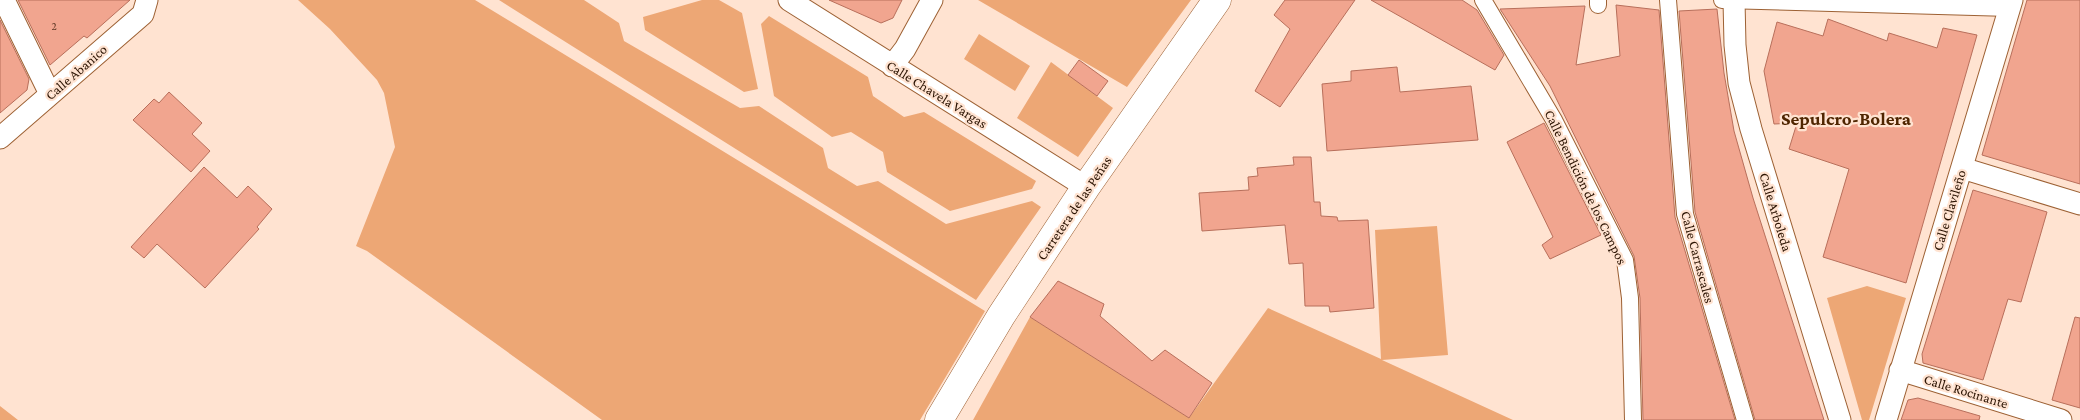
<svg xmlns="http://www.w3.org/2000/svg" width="2080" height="420" font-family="'Crimson Pro',serif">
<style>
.green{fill:#eda775}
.building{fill:#f1a58f;stroke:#b86f5b}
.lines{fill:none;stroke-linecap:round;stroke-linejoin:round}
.pedestrian-casing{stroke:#9d6134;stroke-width:18}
.minor-casing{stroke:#9d6134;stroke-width:23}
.secondary-casing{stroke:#9d6134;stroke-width:29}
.pedestrian{stroke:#fff;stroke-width:16}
.minor{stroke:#fff;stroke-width:21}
.secondary{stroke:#fff;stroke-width:28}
.labels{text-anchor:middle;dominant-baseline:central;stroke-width:4.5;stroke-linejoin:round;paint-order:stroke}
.number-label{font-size:11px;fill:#5d3826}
.street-label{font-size:14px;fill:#2c1403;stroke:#ffe3d1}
.district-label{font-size:19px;font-weight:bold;fill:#4f2500;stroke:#ffe3d1}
</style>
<rect width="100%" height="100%" fill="#ffe3d1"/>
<!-- green -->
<path class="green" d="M 298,0 L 475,0 L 985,311 L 920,420 L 602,420 L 367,251 L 356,246 L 395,147 L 384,93 L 377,80 L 330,29 Z
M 499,0 L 584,0 L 619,23 L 624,41 L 740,108 L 759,106 L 823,148 L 828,168 L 857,186 L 878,181 L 946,224 L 1032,201 L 1041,207 L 976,300 Z
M 702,0 L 719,0 L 742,13 L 758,89 L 744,92 L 645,30 L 643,17 Z
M 978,0 L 1191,0 L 1127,87 Z
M 769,16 L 868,77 L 873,96 L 904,117 L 924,112 L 1036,181 L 1032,189 L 950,211 L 887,172 L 883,152 L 851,132 L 832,137 L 774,96 L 761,24 Z
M 979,34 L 1030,66 L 1015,91 L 964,59 Z
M 1051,62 L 1113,108 L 1078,157 L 1017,118 Z
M 1437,226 L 1448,355 L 1382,360 L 1513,420 L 973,420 L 1030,317 L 1189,418 L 1268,308 L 1381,359 L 1375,230 Z
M 1867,286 L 1906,298 L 1869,420 L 1862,420 L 1827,298 Z
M 0,406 L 18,420 L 0,420 Z"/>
<!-- building -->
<path class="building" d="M 18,0 L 130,0 L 87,38 L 84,36 L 50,65 Z
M 829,0 L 902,0 L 893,18 L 881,23 Z
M 1285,0 L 1355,0 L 1280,107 L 1255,91 L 1290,29 L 1274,15 Z
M 1371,0 L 1462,0 L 1477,10 L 1504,55 L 1495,70 Z
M 2027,0 L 2080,0 L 2080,184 L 1982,155 Z
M 1616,5 L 1659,10 L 1675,217 L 1735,420 L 1643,420 L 1640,298 L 1634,256 L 1550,86 L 1500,9 L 1585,6 L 1576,65 L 1620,56 Z
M 1717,9 L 1724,73 L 1734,131 L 1753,198 L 1824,420 L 1755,420 L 1695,212 L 1679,11 Z
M 1828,19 L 1887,41 L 1889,33 L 1937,48 L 1943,28 L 1977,35 L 1906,283 L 1823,257 L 1849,169 L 1789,149 L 1797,123 L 1774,124 L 1764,71 L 1777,22 L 1823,36 Z
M 0,20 L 29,79 L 27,90 L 0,113 Z
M 1079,60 L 1108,81 L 1097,96 L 1068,75 Z
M 1397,67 L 1400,92 L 1471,86 L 1478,140 L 1327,151 L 1322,84 L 1351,81 L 1351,71 Z
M 169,92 L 202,123 L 192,134 L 210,151 L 191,172 L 133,120 L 154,99 L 159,103 Z
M 1544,123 L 1601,235 L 1550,259 L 1542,245 L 1553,237 L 1507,142 Z
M 1293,157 L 1311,157 L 1314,202 L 1320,202 L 1321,216 L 1337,217 L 1338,221 L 1368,220 L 1374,308 L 1330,312 L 1329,306 L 1305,306 L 1303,263 L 1289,264 L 1285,225 L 1202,231 L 1199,193 L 1249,190 L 1248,177 L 1258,176 L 1257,168 L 1294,165 Z
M 204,167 L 237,198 L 248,186 L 272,209 L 257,227 L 259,229 L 205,288 L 157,244 L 144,258 L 131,247 Z
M 1973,190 L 2047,212 L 2021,302 L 2008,299 L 1983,380 L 1923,363 L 1922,354 Z
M 1058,281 L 1104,304 L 1100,316 L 1152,361 L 1165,350 L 1212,383 L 1189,418 L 1030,317 Z
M 2075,317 L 2080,318 L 2080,408 L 2052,400 Z
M 1918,398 L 1980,416 L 1979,420 L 1901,420 L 1908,400 Z"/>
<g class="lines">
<defs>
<path id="pedestrian" d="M 1483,0 L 1554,120 L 1625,260 L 1630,298 L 1633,420
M 1668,0 L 1685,214 L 1745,420
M 1722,0 L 2010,8
M 1598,5 L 1598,0"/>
<path id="minor" d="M 4,0 L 50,94
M 789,0 L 1086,187
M 1734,0 L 1735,45 L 1739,83 L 1751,129 L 1840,420
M 892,66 L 905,49 L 932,0
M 0,138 L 143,14 L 147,0
M 1962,168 L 2080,204
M 1900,370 L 2061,420
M 1886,420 L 2012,0"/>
<path id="secondary" d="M 939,420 L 1001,316 L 1086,187 L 1217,0"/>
</defs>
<!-- pedestrian casing -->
<use href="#pedestrian" class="pedestrian-casing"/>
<!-- minor casing -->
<use href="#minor" class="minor-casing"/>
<!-- secondary casing -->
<use href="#secondary" class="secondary-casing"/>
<!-- pedestrian -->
<use href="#pedestrian" class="pedestrian"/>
<!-- minor -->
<use href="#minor" class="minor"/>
<!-- secondary -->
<use href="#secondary" class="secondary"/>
</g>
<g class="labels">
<!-- number labels -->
<g class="number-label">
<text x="54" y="26">2</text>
</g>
<!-- street labels -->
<g class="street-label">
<text transform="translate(76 72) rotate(-41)">Calle Abanico</text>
<text transform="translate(937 94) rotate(32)">Calle Chavela Vargas</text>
<text transform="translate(1586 187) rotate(64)">Calle Bendición de los Campos</text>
<text transform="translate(1074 208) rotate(-56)">Carretera de las Peñas</text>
<text transform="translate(1949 210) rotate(-73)">Calle Clavileño</text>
<text transform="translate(1776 212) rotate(73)">Calle Arboleda</text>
<text transform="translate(1698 257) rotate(75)">Calle Carrascales</text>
<text transform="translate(1966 391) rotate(17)">Calle Rocinante</text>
</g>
<!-- district labels -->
<g class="district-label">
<text x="1846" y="118">Sepulcro-Bolera</text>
</g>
</g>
</svg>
